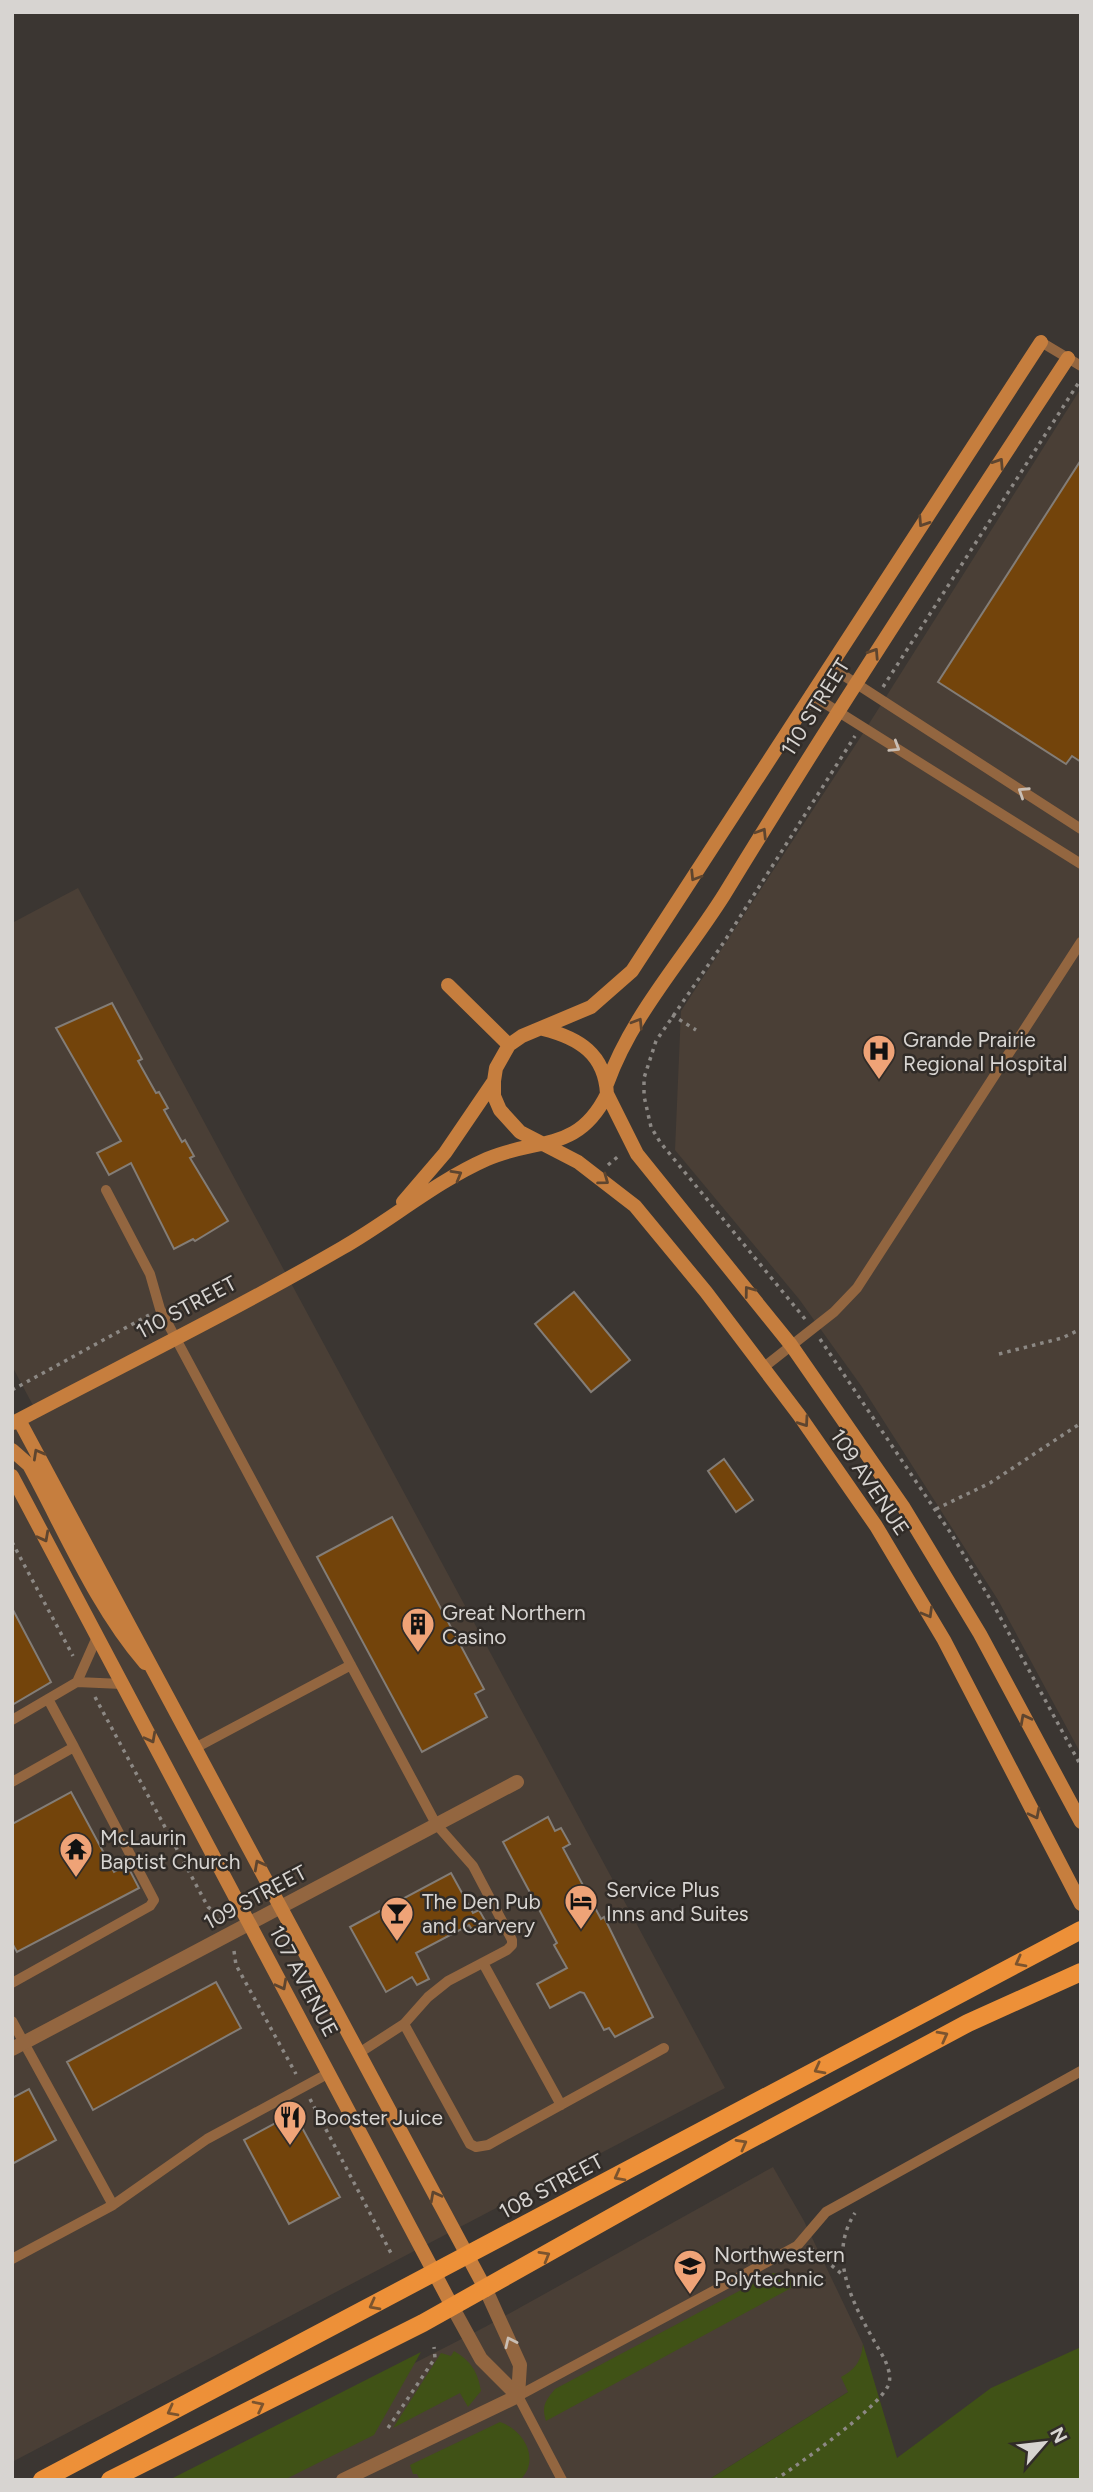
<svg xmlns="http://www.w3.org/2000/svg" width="1093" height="2492" font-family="Figtree,sans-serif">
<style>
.built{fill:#4a3f36}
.green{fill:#405216}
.building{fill:#73440b;stroke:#837d77;stroke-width:2}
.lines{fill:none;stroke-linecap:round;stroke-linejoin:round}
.path{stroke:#8c8884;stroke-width:3.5;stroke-dasharray:3.5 5;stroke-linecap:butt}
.lane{stroke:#936640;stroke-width:10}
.street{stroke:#936640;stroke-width:14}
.secondary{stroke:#c67e3e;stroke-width:14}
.primary{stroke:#ed9038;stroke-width:18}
.oneway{stroke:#5e452f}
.oneway2{stroke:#c9beb4}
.oneway3{stroke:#7c542e}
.labels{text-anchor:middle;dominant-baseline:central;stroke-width:5;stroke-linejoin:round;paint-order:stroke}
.street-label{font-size:21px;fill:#d7d4d1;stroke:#312c28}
.poi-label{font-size:21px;fill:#d7d4d1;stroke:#312c28;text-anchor:start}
</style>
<rect width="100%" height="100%" fill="#3b3632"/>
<!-- built -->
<path class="built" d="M 1081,388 L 1081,1754 L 998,1600 L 862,1387 L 799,1299 L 675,1150 L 681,1011 L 860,738 Z
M 78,888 L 725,2088 L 12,2462 L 12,1424 L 36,1411 L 12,1366 L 12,923 Z
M 773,2167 L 804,2221 L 863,2344 L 862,2358 L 853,2370 L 848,2392 L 708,2480 L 186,2480 L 485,2327 Z"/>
<!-- green -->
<path class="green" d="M 773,2273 L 790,2275 L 797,2281 L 793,2287 L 546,2421 C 541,2406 546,2400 555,2389 Z
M 863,2344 L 897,2458 L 991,2388 L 1081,2347 L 1081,2480 L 708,2480 L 848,2392 L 841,2377 C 856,2369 861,2361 863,2344 Z
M 454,2351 C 471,2361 478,2372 481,2391 L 468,2407 L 460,2393 L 393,2428 L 441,2353 L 451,2356 Z
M 421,2352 L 374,2435 L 284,2480 L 169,2480 Z
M 500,2422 C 524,2430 541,2460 520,2480 L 420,2480 L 417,2474 L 413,2474 L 410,2465 Z"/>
<!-- building -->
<path class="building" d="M 1081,460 L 1081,762 L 1072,756 L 1066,764 L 938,682 Z
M 112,1003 L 142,1059 L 138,1061 L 156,1093 L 159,1092 L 168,1108 L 164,1110 L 182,1142 L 185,1140 L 194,1156 L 190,1158 L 228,1221 L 195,1241 L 193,1239 L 174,1249 L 131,1163 L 109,1175 L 97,1153 L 121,1141 L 56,1028 Z
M 574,1292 L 630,1360 L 591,1392 L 535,1324 Z
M 724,1459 L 753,1500 L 736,1512 L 708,1471 Z
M 392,1517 L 484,1689 L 475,1694 L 487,1717 L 422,1752 L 317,1557 Z
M 12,1608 L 51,1682 L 12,1705 Z
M 71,1792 L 114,1872 L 127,1865 L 139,1888 L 17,1952 L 12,1943 L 12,1824 Z
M 548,1817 L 555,1831 L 561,1828 L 570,1844 L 563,1848 L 601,1919 L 604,1917 L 653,2017 L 615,2037 L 609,2028 L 604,2030 L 584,1993 L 580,1992 L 550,2008 L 537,1984 L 567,1968 L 554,1945 L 557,1943 L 503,1842 Z
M 451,1873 L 473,1913 L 479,1910 L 487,1924 L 473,1931 L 469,1925 L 416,1953 L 429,1979 L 417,1985 L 412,1977 L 386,1992 L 350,1927 Z
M 216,1982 L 241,2028 L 93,2110 L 67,2062 Z
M 29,2089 L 56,2140 L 12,2164 L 12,2098 Z
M 294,2113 L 340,2197 L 289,2224 L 244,2140 Z"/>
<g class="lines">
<!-- path -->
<path class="path" d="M 883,687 L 1081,379
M 672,1015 L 696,1030
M 608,1165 L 621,1154
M 805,1319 L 660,1142 L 651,1127 L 644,1096 L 644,1078 L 656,1041 L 724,942 L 855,736
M 820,1339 L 952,1535 L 993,1604 L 1081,1766
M 999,1354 L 1062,1338 L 1081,1329
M 12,1390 L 149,1315
M 936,1509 L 990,1483 L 1081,1423
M 12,1542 L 73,1656
M 95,1697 L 208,1907 L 217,1913 L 221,1921
M 234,1951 L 236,1965 L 296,2074
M 310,2099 L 392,2255
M 812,2249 L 843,2275
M 388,2428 L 435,2358 L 434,2347
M 775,2480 C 799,2464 876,2410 888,2386 C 892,2377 888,2368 885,2360 C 861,2317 823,2262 855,2213"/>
<!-- lane -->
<path class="lane" d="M 1041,342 L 1081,366
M 829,666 L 1081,829
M 810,694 L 1081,864
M 106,1190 L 150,1274 L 160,1309 L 436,1824 L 473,1866 L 512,1940 L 512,1945 L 507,1950 L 448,1981 L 428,1997 L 404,2024 L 359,2053
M 764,1367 L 834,1312 L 857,1288 L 1081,942
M 77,1682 L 97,1637
M 12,1720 L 77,1682 L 122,1684
M 197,1747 L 351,1665
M 12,1782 L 74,1747 L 48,1699
M 483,1963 L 561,2105
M 12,1983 L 150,1906 L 154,1900 L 74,1747
M 12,2021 L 113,2205 L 207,2139 L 329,2073
M 404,2024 L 470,2144 L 476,2147 L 488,2145 L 664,2048
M 12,2259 L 113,2205
M 562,2480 L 518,2396 L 797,2246 L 826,2212 L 1081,2071"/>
<!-- street -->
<path class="street" d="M 12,2049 L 517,1782
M 486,2290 L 520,2365 L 518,2396
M 453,2308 L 481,2359 L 518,2396
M 343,2480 L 518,2396"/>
<!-- secondary -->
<path class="secondary" d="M 1041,342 L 632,971 L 591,1007 L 522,1036 L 509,1045 L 496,1068 L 494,1081 L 494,1096 L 500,1110 L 520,1132 L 578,1162 L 635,1206 L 706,1292 L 799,1415 L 876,1526 L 944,1640 L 1081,1904
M 448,985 L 509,1045
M 607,1084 C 632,1014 685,957 724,895 C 835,713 951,536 1068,358
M 607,1094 L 637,1154 L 791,1345 L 904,1508 L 980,1634 L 1081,1822
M 403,1202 L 445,1153 L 494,1081
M 19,1420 L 486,2290
M 13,1423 C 123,1365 235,1310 342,1248 C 391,1220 435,1182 487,1159 C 538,1137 578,1153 607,1094 C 605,1054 579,1038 543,1029
M 12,1450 L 29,1465 C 65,1531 96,1606 145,1663
M 12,1476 L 453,2308"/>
<!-- primary -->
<path class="primary" d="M 42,2480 L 1081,1930
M 110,2480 L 423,2323 L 740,2145 L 968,2023 L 1081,1972"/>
</g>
<!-- one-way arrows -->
<defs><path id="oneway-chevron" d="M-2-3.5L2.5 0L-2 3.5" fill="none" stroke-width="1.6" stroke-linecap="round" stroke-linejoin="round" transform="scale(1.75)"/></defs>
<g class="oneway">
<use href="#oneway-chevron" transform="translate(999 463) rotate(-57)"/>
<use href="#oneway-chevron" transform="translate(923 522) rotate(123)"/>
<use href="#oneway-chevron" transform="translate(874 653) rotate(-57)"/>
<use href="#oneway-chevron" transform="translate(762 833) rotate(-58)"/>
<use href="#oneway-chevron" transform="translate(695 876) rotate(122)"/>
<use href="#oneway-chevron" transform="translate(638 1023) rotate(-58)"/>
<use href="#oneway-chevron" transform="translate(457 1175) rotate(-30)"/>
<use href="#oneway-chevron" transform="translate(604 1180) rotate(36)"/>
<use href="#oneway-chevron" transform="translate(749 1291) rotate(-127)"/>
<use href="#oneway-chevron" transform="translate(804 1422) rotate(55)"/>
<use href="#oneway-chevron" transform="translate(38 1454) rotate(-119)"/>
<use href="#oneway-chevron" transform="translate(44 1537) rotate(62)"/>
<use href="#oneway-chevron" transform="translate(928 1613) rotate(60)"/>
<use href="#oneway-chevron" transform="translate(1025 1719) rotate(-118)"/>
<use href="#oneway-chevron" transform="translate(151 1738) rotate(62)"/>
<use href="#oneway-chevron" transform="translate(1035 1814) rotate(63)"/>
<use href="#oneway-chevron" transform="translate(259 1865) rotate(-118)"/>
<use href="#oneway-chevron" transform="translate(282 1985) rotate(62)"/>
<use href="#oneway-chevron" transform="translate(435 2196) rotate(-118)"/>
</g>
<g class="oneway2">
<use href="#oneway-chevron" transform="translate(895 747) rotate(32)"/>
<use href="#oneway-chevron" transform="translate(1023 792) rotate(-147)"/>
<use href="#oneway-chevron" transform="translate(510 2342) rotate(-115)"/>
</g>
<g class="oneway3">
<use href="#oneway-chevron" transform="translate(1020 1962) rotate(152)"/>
<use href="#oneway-chevron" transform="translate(943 2036) rotate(-28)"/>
<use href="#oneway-chevron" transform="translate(819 2069) rotate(152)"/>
<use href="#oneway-chevron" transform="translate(742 2144) rotate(-29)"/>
<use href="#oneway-chevron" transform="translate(619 2176) rotate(152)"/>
<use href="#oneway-chevron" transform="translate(545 2256) rotate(-30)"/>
<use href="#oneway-chevron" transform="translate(374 2305) rotate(152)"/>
<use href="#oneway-chevron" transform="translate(259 2406) rotate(-27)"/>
<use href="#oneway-chevron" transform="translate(172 2411) rotate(152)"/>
</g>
<!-- icons -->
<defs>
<symbol id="hospital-pin" viewBox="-11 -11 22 30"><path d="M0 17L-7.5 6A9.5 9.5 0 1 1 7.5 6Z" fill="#efa377" stroke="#312c28"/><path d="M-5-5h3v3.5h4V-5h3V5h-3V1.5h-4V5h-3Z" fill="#111"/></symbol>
<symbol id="building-pin" viewBox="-11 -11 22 30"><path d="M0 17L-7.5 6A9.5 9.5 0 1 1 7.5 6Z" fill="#efa377" stroke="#312c28"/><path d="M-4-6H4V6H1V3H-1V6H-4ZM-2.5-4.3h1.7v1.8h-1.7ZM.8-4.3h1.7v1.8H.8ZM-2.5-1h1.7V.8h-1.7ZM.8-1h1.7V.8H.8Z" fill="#111"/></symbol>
<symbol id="temple-pin" viewBox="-11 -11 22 30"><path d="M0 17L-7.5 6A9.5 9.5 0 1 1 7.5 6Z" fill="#efa377" stroke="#312c28"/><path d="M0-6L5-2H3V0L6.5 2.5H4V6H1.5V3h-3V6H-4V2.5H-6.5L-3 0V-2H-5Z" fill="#111"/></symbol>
<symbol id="hotel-pin" viewBox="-11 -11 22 30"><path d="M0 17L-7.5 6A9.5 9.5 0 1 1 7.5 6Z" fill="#efa377" stroke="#312c28"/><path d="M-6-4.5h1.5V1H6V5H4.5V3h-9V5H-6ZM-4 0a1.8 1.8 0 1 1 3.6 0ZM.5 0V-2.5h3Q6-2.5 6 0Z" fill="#111"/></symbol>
<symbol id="bar-pin" viewBox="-11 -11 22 30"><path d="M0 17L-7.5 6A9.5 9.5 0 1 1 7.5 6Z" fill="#efa377" stroke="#312c28"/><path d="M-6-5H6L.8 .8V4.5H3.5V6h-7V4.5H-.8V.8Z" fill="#111"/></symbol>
<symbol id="restaurant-pin" viewBox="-11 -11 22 30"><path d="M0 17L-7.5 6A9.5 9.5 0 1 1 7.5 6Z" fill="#efa377" stroke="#312c28"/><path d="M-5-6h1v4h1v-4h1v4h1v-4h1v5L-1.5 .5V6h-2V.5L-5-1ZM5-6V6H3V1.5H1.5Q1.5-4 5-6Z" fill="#111"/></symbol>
<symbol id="university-pin" viewBox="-11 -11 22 30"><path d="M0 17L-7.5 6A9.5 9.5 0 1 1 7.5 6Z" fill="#efa377" stroke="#312c28"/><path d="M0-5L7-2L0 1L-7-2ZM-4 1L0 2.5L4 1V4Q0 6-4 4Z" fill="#111"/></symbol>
</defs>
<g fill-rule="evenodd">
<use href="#hospital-pin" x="860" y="1032" width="38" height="52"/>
<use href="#building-pin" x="399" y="1605" width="38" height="52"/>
<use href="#temple-pin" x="57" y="1830" width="38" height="52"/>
<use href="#hotel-pin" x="562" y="1882" width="38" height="52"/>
<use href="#bar-pin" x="378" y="1894" width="38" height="52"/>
<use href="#restaurant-pin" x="271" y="2098" width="38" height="52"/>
<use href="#university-pin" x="671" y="2247" width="38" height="52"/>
</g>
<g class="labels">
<!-- street labels -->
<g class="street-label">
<text transform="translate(815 707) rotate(-58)">110 STREET</text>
<text transform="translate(186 1307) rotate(-28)">110 STREET</text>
<text transform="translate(870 1482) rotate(56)">109 AVENUE</text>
<text transform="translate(255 1897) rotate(-28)">109 STREET</text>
<text transform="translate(304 1981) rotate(62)">107 AVENUE</text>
<text transform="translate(551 2186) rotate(-28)">108 STREET</text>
</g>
<!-- poi labels -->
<g class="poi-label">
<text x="903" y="1039">Grande Prairie<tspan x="903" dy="24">Regional Hospital</tspan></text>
<text x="442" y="1612">Great Northern<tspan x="442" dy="24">Casino</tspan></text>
<text x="100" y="1837">McLaurin<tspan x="100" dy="24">Baptist Church</tspan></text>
<text x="606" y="1889">Service Plus<tspan x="606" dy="24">Inns and Suites</tspan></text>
<text x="422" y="1901">The Den Pub<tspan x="422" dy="24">and Carvery</tspan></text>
<text x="314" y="2117">Booster Juice</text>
<text x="714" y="2254">Northwestern<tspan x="714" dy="24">Polytechnic</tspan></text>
</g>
</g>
<!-- border -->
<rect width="1093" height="2492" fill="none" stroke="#d7d4d1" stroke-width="28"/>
<!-- north arrow -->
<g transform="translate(1044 2443) rotate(62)" stroke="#312c28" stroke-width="5" paint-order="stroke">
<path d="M0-5L12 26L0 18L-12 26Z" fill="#d7d4d1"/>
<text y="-10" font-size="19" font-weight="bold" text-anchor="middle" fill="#d7d4d1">N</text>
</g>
</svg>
